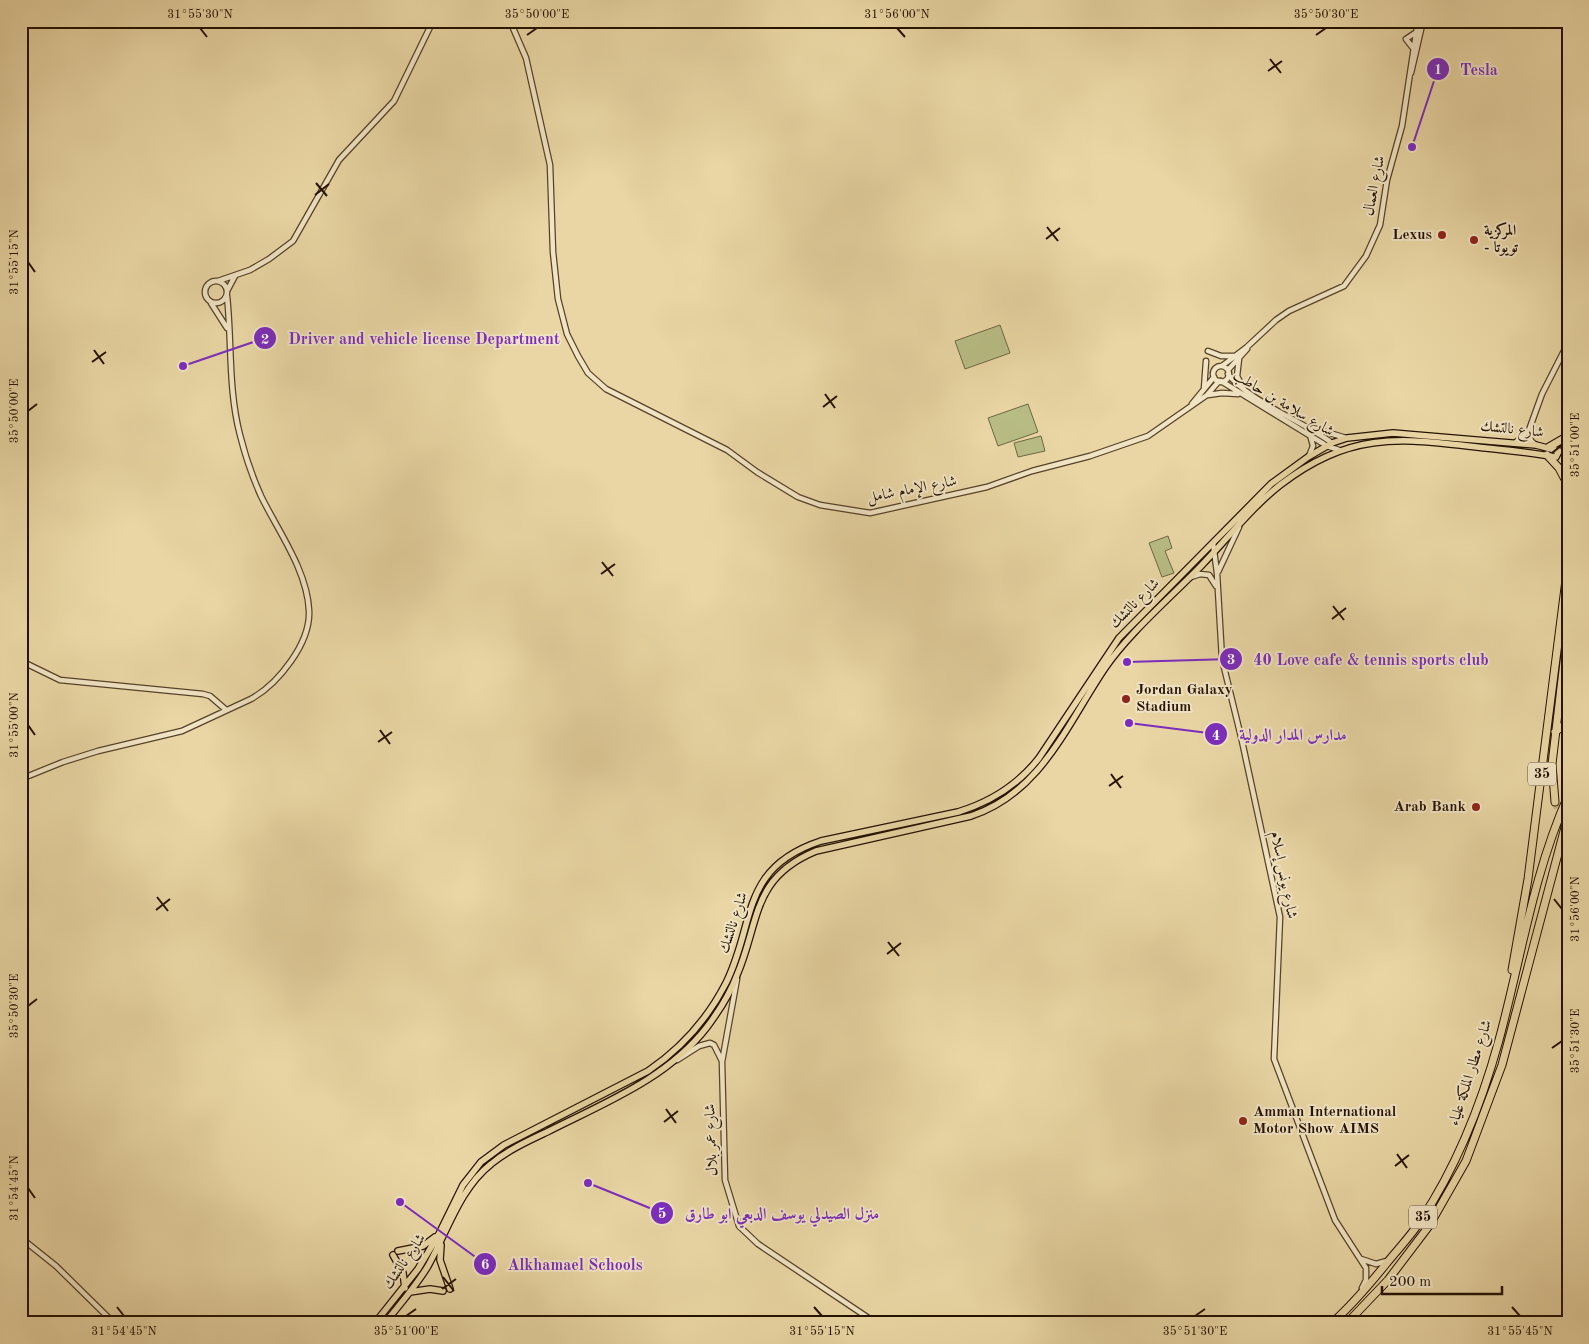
<svg xmlns="http://www.w3.org/2000/svg" width="1589" height="1344" font-family="'Old Standard TT',Amiri,serif">
<style>
.green{fill:#b8bd85;stroke:#6e6742}
.lines{fill:none;stroke-linecap:round;stroke-linejoin:round}
.highway-tunnel{stroke:#cbb88b;stroke-width:7;stroke-dasharray:7 3.5;stroke-linecap:butt}
.minor-casing{stroke:#554229;stroke-width:7}
.major-casing{stroke:#241100;stroke-width:8}
.highway-casing{stroke:#241100;stroke-width:9}
.minor{stroke:#f1e4c4;stroke-width:4.5}
.major{stroke:#e9d6a4;stroke-width:5.5}
.highway{stroke:#e9d6a4;stroke-width:7}
.ticks{fill:none;stroke:#241100;stroke-width:2}
.poi-dot{fill:#8f2418;stroke:#f1e4c4;stroke-width:2}
.labels{text-anchor:middle;dominant-baseline:central;stroke-width:4;stroke-linejoin:round;paint-order:stroke}
.shield{fill:#f1e4c4;stroke:#62503b;stroke-width:1}
.shield-label{font-size:14px;font-weight:bold;fill:#241100}
.street-label{font-size:15px;fill:#241100;stroke:#f1e4c4}
.poi-label{font-size:15px;font-weight:bold;fill:#241100;stroke:#f1e4c4;text-anchor:start}
.leader{fill:none;stroke:#7b2cbf;stroke-width:2}
.callout-dot{fill:#7b2cbf;stroke:#f1e4c4;stroke-width:2}
.mark-label{font-size:15px;text-anchor:middle;font-weight:bold;fill:#fff}
.callout-label{font-size:16px;text-anchor:middle;font-weight:bold;fill:#7b2cbf;stroke:#f1e4c4;stroke-width:4;stroke-linejoin:round;paint-order:stroke}
.neatline{fill:none;stroke:#241100;stroke-width:2}
.ticks-label{font-size:12px;text-anchor:middle;fill:#241100}
</style>
<rect width="100%" height="100%" fill="#e9d6a4"/>
<filter id="stains"><feTurbulence type="fractalNoise" baseFrequency=".004" numOctaves="4"/><feColorMatrix values="0 0 0 0 .2 0 0 0 0 .09 0 0 0 0 .02 0 0 0 .5 -.17"/></filter>
<radialGradient id="worn" r=".72"><stop offset=".6" stop-color="#630" stop-opacity="0"/><stop offset="1" stop-color="#630" stop-opacity=".3"/></radialGradient>
<!-- green -->
<path class="green" d="M 1000,325 L 1010,353 L 965,369 L 955,341 Z
M 1028,404 L 1038,432 L 998,446 L 988,418 Z
M 1041,436 L 1045,451 L 1018,457 L 1014,443 Z
M 1168,536 L 1172,548 L 1165,551 L 1174,573 L 1162,577 L 1149,543 Z"/>
<g class="lines">
<!-- highway-tunnel -->
<path class="highway-tunnel" d="M 1555,802 L 1566,830"/>
<defs>
<path id="minor" d="M 510,21 L 526,58 L 550,165 L 553,252 L 558,299 L 567,334 L 578,356 L 588,373 L 606,389 L 727,450 L 757,472 L 798,497 L 820,505 L 870,513 L 987,487 L 1032,471 L 1090,456 L 1148,436 L 1207,395 L 1219,381
M 1413,48 L 1406,39 L 1415,33
M 1411,73 L 1423,21
M205 292a11 11 0 1 1 22 0a11 11 0 1 1-22 0Z
M 218,281 L 250,270 L 269,259 L 293,241 L 339,160 L 394,101 L 433,21
M 227,291 L 235,276
M 211,303 L 227,328
M 1208,351 L 1221,356 L 1235,356
M 1239,359 L 1237,376 L 1243,388
M 1222,366 L 1247,347 L 1276,320 L 1289,311 L 1344,286 L 1366,256 L 1380,225 L 1387,180 L 1402,126 L 1418,21
M1213 374a8 8 0 1 1 16 0a8 8 0 1 1-16 0Z
M 1228,370 L 1247,349
M 1228,374 C 1247,400 1304,422 1332,443
M 1221,381 L 1327,446 L 1339,450
M 1204,389 L 1206,361
M 1208,395 L 1222,393 L 1238,394
M 1192,404 L 1214,377
M 1313,428 L 1346,438
M 1529,432 L 1531,441 L 1536,445
M 1515,443 L 1529,430 L 1542,394 L 1568,343
M 1309,456 L 1313,446 L 1310,435
M 1213,543 L 1217,573 L 1222,659 L 1242,741 L 1280,917 L 1274,1059 L 1335,1220 L 1366,1268 L 1366,1280 L 1362,1288
M 1218,572 L 1239,527
M 1191,577 L 1200,574 L 1209,575 L 1216,586
M 21,661 L 60,680 L 203,694 L 210,696 L 225,709
M 21,779 L 63,762 L 98,751 L 182,731 L 251,699 C 278,684 311,643 309,610 C 307,570 278,531 261,496 C 252,476 245,455 240,435 C 228,389 232,342 227,296
M 737,979 L 722,1062 L 725,1180 L 739,1226 L 758,1244 L 876,1323
M 677,1060 L 699,1046 L 710,1043 L 714,1045 L 722,1061
M 21,1238 L 56,1266 L 114,1323
M 1361,1259 L 1376,1264 L 1387,1261"/>
<path id="major" d="M 441,1245 L 440,1260 L 450,1289
M 398,1251 L 423,1246 L 435,1237
M 393,1255 L 403,1273 L 405,1288
M 410,1292 L 430,1289 L 443,1291
M 375,1323 L 418,1269 L 439,1234 L 463,1185 L 481,1162 L 504,1145 L 648,1071 C 682,1048 707,1020 726,983 C 756,923 739,868 821,841 L 958,812 C 991,802 1018,785 1039,758 L 1119,638 L 1271,484 L 1308,457 L 1332,443 L 1347,438 L 1393,433 L 1536,445 L 1559,451 L 1556,457 C 1530,452 1503,450 1477,447 C 1396,437 1348,433 1280,485 C 1251,508 1227,539 1201,566 C 1171,597 1128,634 1105,668 C 1067,724 1041,793 971,816 L 816,851 C 751,878 760,921 737,975 C 730,994 719,1011 707,1027 C 667,1079 604,1103 547,1132 C 528,1141 508,1150 491,1164 C 460,1188 447,1232 428,1266 C 416,1286 400,1304 385,1323"/>
<path id="highway" d="M 1549,447 L 1568,436
M 1547,455 L 1559,468 L 1568,485
M 1560,697 L 1568,712
M 1555,732 L 1568,722
M 1555,802 L 1552,764 L 1568,628
M 1568,832 L 1568,833
M 1512,970 L 1528,879 L 1568,564
M 1332,1323 C 1352,1305 1369,1285 1386,1264 C 1397,1250 1411,1236 1421,1220 C 1457,1166 1482,1102 1499,1040 C 1521,959 1533,874 1568,796
M 1347,1323 L 1388,1280 L 1429,1226 L 1466,1161 L 1502,1065 L 1568,816"/>
</defs>
<!-- minor casing -->
<use href="#minor" class="minor-casing"/>
<!-- major casing -->
<use href="#major" class="major-casing"/>
<!-- highway casing -->
<use href="#highway" class="highway-casing"/>
<!-- minor -->
<use href="#minor" class="minor"/>
<!-- major -->
<use href="#major" class="major"/>
<!-- highway -->
<use href="#highway" class="highway"/>
</g>
<!-- ticks -->
<path class="ticks" d="M 200,28 L 207,37M 897,28 L 905,37M 527,35 L 537,28M 1316,35 L 1326,28M 1270,59 L 1281,73M 1268,71 L 1282,61M 316,183 L 327,196M 315,195 L 329,184M 1047,227 L 1058,241M 1046,239 L 1060,228M 28,262 L 35,272M 94,350 L 104,364M 92,362 L 106,352M 825,394 L 835,408M 823,407 L 837,396M 28,411 L 37,404M 1552,453 L 1562,445M 602,562 L 613,576M 601,574 L 615,564M 1333,606 L 1344,620M 1332,619 L 1346,608M 28,725 L 35,735M 380,730 L 390,744M 378,742 L 392,732M 1111,774 L 1121,788M 1109,786 L 1123,776M 157,897 L 168,911M 1554,899 L 1562,909M 156,910 L 170,899M 888,942 L 899,956M 887,954 L 901,943M 28,1006 L 37,999M 1552,1048 L 1562,1041M 666,1109 L 676,1123M 664,1122 L 678,1111M 1397,1154 L 1407,1168M 1395,1166 L 1409,1155M 28,1188 L 35,1198M 443,1277 L 454,1291M 442,1289 L 456,1279M 117,1307 L 124,1316M 814,1307 L 822,1316M 1512,1307 L 1520,1316M 406,1316 L 416,1309M 1195,1316 L 1205,1309"/>
<!-- markers -->
<g class="poi-dot">
<circle cx="1442" cy="235" r="5"/>
<circle cx="1474" cy="240" r="5"/>
<circle cx="1126" cy="699" r="5"/>
<circle cx="1476" cy="807" r="5"/>
<circle cx="1243" cy="1121" r="5"/>
</g>
<g class="labels">
<!-- shield labels -->
<g class="shield">
<rect x="1528" y="762.5" width="28" height="23" rx="4"/>
<rect x="1409" y="1205.5" width="28" height="23" rx="4"/>
</g>
<g class="shield-label">
<text x="1542" y="774">35</text>
<text x="1423" y="1217">35</text>
</g>
<!-- street labels -->
<g class="street-label">
<text transform="translate(1375 186) rotate(-79)">شارع العمال</text>
<text transform="translate(1283 404) rotate(31)">شارع سلامة بن حاطب</text>
<text transform="translate(1512 430) rotate(6)">شارع نالتشك</text>
<text transform="translate(912 490) rotate(-11)">شارع الإمام شامل</text>
<text transform="translate(1135 604) rotate(-45)">شارع نالتشك</text>
<text transform="translate(1283 875) rotate(79)">شارع يونس إسلام</text>
<text transform="translate(734 923) rotate(-72)">شارع نالتشك</text>
<text transform="translate(1471 1073) rotate(-72)">شارع مطار الملكة علياء</text>
<text transform="translate(712 1140) rotate(-92)">شارع عمر بلال</text>
<text transform="translate(405 1262) rotate(-56)">شارع نالتشك</text>
</g>
<!-- poi labels -->
<g class="poi-label">
<text x="1484" y="231">المركزية<tspan x="1484" dy="17">- تويوتا</tspan></text>
<text x="1432" y="235" text-anchor="end">Lexus</text>
<text x="1136" y="690">Jordan Galaxy<tspan x="1136" dy="17">Stadium</tspan></text>
<text x="1466" y="807" text-anchor="end">Arab Bank</text>
<text x="1253" y="1112">Amman International<tspan x="1253" dy="17">Motor Show AIMS</tspan></text>
</g>
</g>
<!-- callouts -->
<path class="leader" d="M1412 147L1438 69M183 366L265 338M1127 662L1231 659M1129 723L1216 734M588 1183L662 1213M400 1202L485 1264"/>
<g class="callout-dot">
<circle cx="1412" cy="147" r="5"/>
<circle cx="183" cy="366" r="5"/>
<circle cx="1127" cy="662" r="5"/>
<circle cx="1129" cy="723" r="5"/>
<circle cx="588" cy="1183" r="5"/>
<circle cx="400" cy="1202" r="5"/>
<circle cx="1438" cy="69" r="12"/>
<circle cx="265" cy="338" r="12"/>
<circle cx="1231" cy="659" r="12"/>
<circle cx="1216" cy="734" r="12"/>
<circle cx="662" cy="1213" r="12"/>
<circle cx="485" cy="1264" r="12"/>
</g>
<g class="mark-label">
<text x="1438" y="74">1</text>
<text x="265" y="344">2</text>
<text x="1231" y="664">3</text>
<text x="1216" y="740">4</text>
<text x="662" y="1218">5</text>
<text x="485" y="1269">6</text>
</g>
<g class="callout-label">
<text x="1479" y="75">Tesla</text>
<text x="424" y="344">Driver and vehicle license Department</text>
<text x="1371" y="665">40 Love cafe &amp; tennis sports club</text>
<text x="1293" y="740">مدارس المدار الدولية</text>
<text x="782" y="1219">منزل الصيدلي يوسف الدبعي ابو طارق</text>
<text x="575" y="1270">Alkhamael Schools</text>
</g>
<!-- margin -->
<rect width="1589" height="1344" fill="none" stroke="#e9d6a4" stroke-width="55"/>
<!-- scale -->
<path d="M1382 1286v8h120v-8" fill="none" stroke="#241100" stroke-width="2.5"/>
<text x="1389" y="1286" font-size="15" fill="#241100" stroke="#f1e4c4" stroke-width="4" paint-order="stroke">200 m</text>
<rect x="28" y="28" width="1534" height="1288" class="neatline"/>
<g class="ticks-label">
<text x="200" y="18">31°55'30"N</text>
<text x="537" y="18">35°50'00"E</text>
<text x="897" y="18">31°56'00"N</text>
<text x="1326" y="18">35°50'30"E</text>
<text transform="translate(14 262) rotate(-90)" y="4">31°55'15"N</text>
<text transform="translate(14 411) rotate(-90)" y="4">35°50'00"E</text>
<text transform="translate(1575 445) rotate(-90)" y="4">35°51'00"E</text>
<text transform="translate(14 725) rotate(-90)" y="4">31°55'00"N</text>
<text transform="translate(1575 909) rotate(-90)" y="4">31°56'00"N</text>
<text transform="translate(14 1006) rotate(-90)" y="4">35°50'30"E</text>
<text transform="translate(1575 1041) rotate(-90)" y="4">35°51'30"E</text>
<text transform="translate(14 1188) rotate(-90)" y="4">31°54'45"N</text>
<text x="124" y="1335">31°54'45"N</text>
<text x="406" y="1335">35°51'00"E</text>
<text x="822" y="1335">31°55'15"N</text>
<text x="1195" y="1335">35°51'30"E</text>
<text x="1520" y="1335">31°55'45"N</text>
</g>
<rect width="100%" height="100%" filter="url(#stains)"/>
<rect width="100%" height="100%" fill="url(#worn)"/>
</svg>
